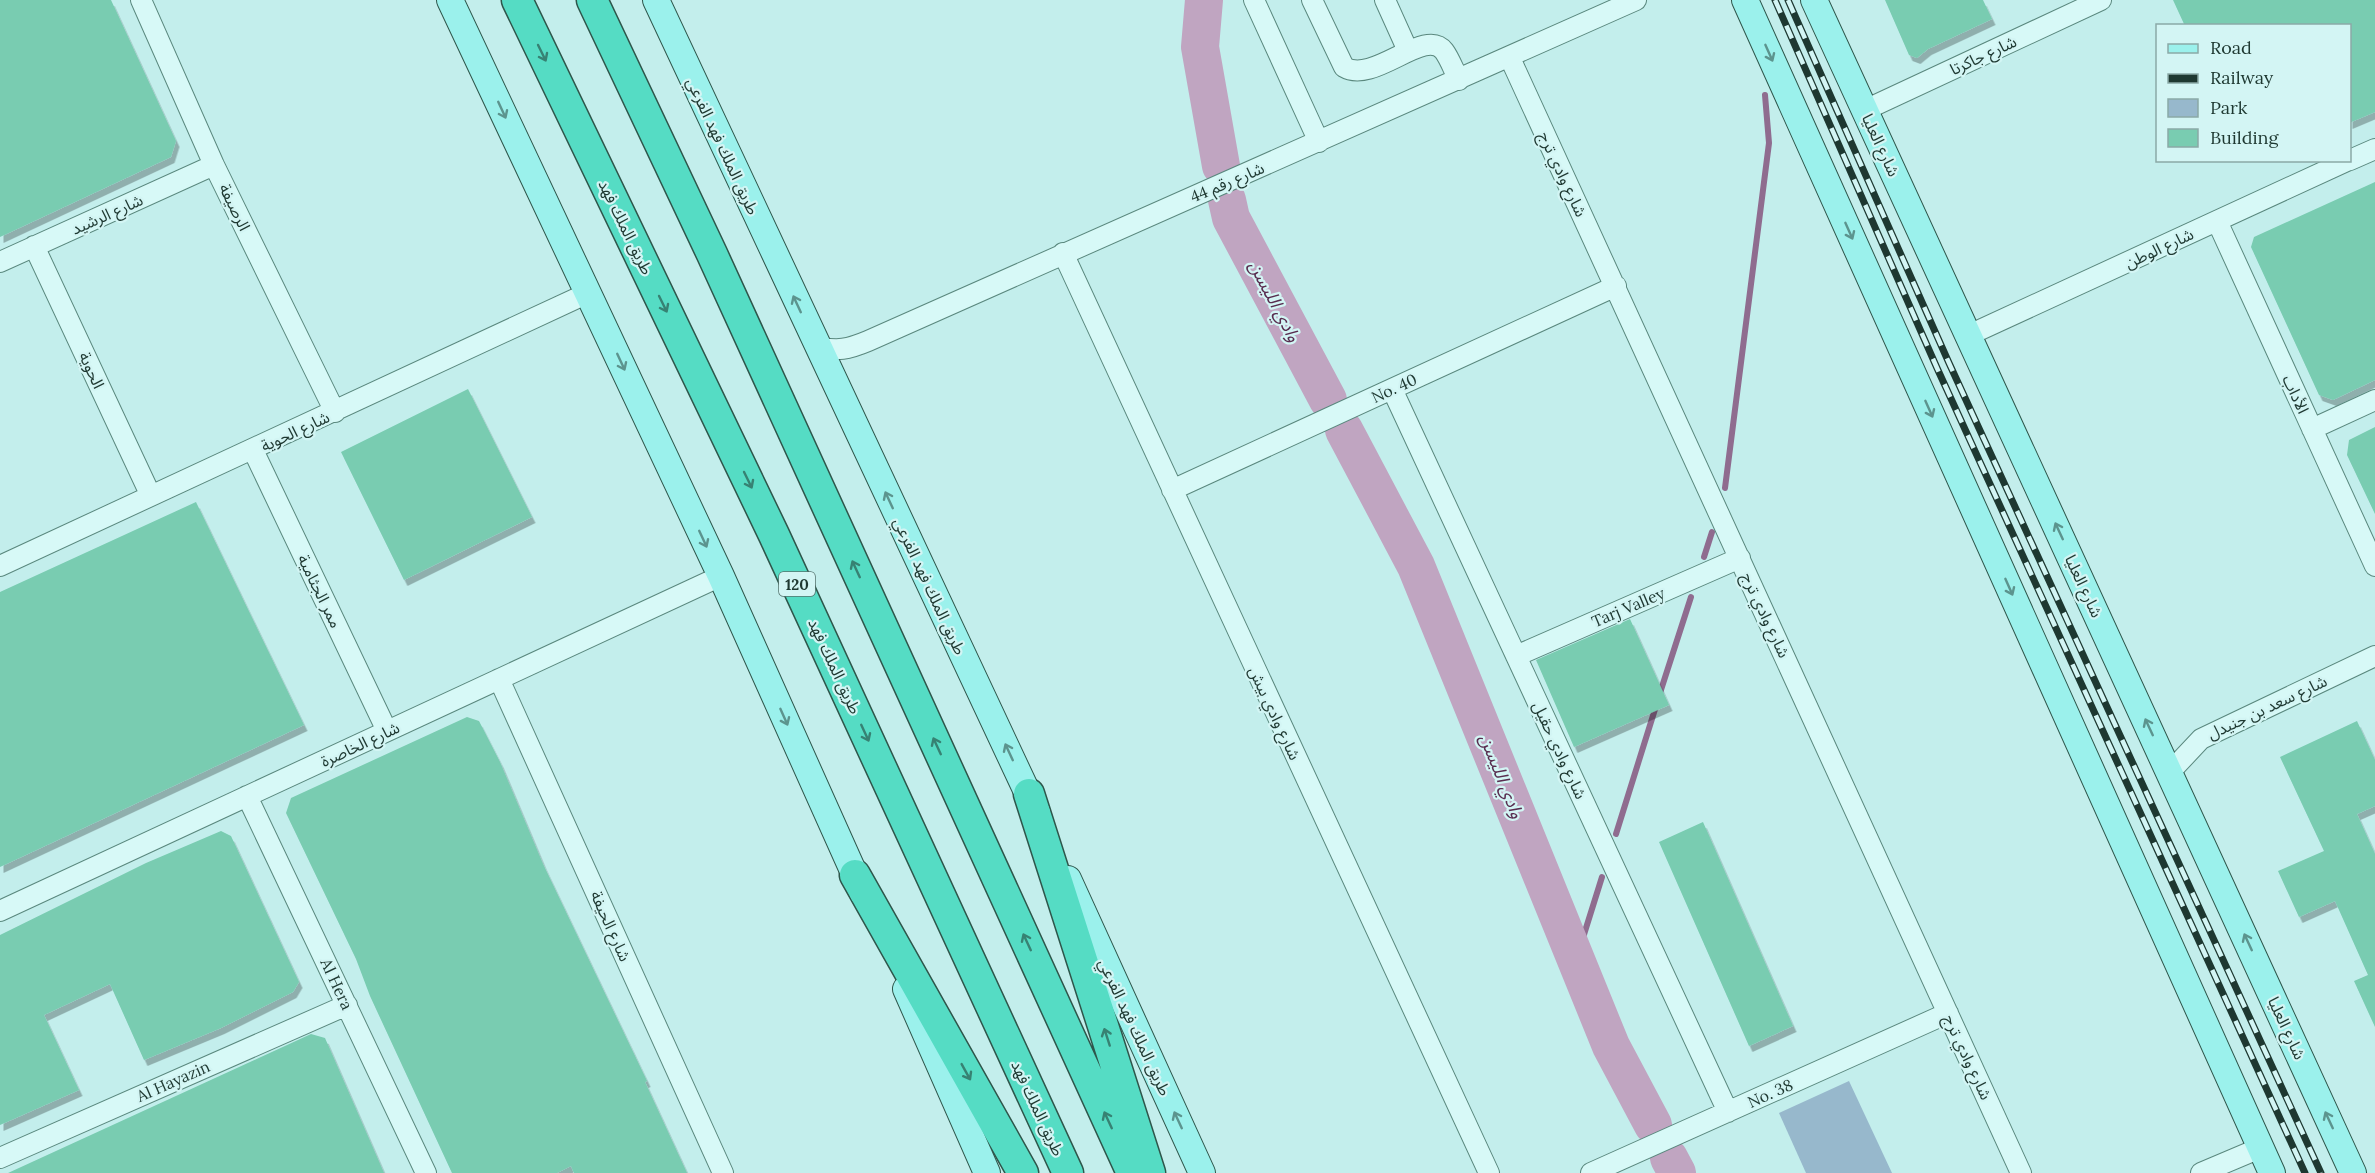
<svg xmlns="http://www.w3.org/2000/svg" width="2375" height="1173" font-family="Lora,'Noto Sans Arabic',serif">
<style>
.green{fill:#97b8cc}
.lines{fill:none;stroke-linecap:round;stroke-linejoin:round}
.stream{stroke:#8f6c8f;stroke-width:6}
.river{stroke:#c0a5c1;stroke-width:38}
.building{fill:#79ccb1;filter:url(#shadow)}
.minor-casing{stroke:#5a887e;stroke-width:22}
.major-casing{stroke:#2e564b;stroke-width:28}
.highway-casing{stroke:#2e564b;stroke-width:33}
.minor{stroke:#d7f9f7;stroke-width:20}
.major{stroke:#9bf1ec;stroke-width:26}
.highway{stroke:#55dcc4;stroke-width:30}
.rail-casing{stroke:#1e3831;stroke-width:7}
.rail{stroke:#d3f5f4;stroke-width:4.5;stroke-dasharray:14;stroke-linecap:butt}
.oneway{stroke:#378273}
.oneway2{stroke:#5c948e}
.labels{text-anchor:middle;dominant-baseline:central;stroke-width:4.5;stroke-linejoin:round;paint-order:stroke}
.shield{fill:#d3f5f4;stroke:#54716c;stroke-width:1.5}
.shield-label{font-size:15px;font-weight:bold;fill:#1e3831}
.street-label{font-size:16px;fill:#1e3831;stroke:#d3f5f4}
.water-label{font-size:18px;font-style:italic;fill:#582d4f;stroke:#d3f5f4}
</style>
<defs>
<filter id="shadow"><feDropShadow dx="3.5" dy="6" stdDeviation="0" flood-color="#0004"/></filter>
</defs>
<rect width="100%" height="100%" fill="#c3eeec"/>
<!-- green -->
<path class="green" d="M 1849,1081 L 1892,1173 L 1806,1173 L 1779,1113 Z"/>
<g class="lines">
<!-- stream -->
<path class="stream" d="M 1725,488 L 1769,143 L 1765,95
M 1704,557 L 1712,532
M 1659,696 L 1691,597
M 1616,834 L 1656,706
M 1576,960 L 1602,877"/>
<!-- river -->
<path class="river" d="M 1204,0 L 1200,47 L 1221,166
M 1227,200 L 1231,218 L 1328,400
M 1344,430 L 1416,566 L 1611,1046 L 1653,1125
M 1669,1158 L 1677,1173"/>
</g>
<!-- building -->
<path class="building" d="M 0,0 L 111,0 L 176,141 L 171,157 L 0,237 Z
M 1885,0 L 1983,0 L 1992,19 L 1928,49 L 1917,58 L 1909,55 Z
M 2173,0 L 2375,0 L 2375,112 L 2349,123 L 2349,26 L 2185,26 Z
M 2375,182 L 2375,380 L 2333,400 L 2319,395 L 2251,247 L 2254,237 Z
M 468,389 L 532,517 L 404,580 L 341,452 Z
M 2375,427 L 2375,514 L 2347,455 L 2349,440 Z
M 196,502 L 304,725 L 0,867 L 0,592 Z
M 1630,619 L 1669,705 L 1574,747 L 1536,660 Z
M 467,717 L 479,721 L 500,762 L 543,864 L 647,1081 L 645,1082 L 687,1173 L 574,1173 L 571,1166 L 557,1173 L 452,1173 L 370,996 L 356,959 L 286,813 L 291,798 Z
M 2357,721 L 2375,760 L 2375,806 L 2357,814 L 2375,854 L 2375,1027 L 2354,981 L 2368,975 L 2335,901 L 2299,917 L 2278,871 L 2324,851 L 2280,757 Z
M 1703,822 L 1793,1026 L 1749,1046 L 1659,842 Z
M 221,831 L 231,836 L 299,982 L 293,992 L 221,1028 L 144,1060 L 110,984 L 44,1015 L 79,1090 L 0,1125 L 0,935 L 146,863 Z
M 311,1034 L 325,1038 L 384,1173 L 8,1173 Z"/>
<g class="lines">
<defs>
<path id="minor" d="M 141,0 L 214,165 L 335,412
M 1254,0 L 1319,142
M 1312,0 L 1344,67 C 1374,85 1425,26 1444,51 C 1450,59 1454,71 1459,80
M 1385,0 L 1408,51
M 1510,58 L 2021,1173
M 1865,110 L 2101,0
M 2350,160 L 2375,149
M 2217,221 L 2375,566
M 34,246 L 150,494
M 1063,253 L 1489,1173
M 0,262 L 214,165
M 1969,335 L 2349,160
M 816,346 C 837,352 849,349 868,341 L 1636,0
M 1392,389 L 1728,1112
M 2312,429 L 2375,400
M 253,450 L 387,731
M 1172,490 L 1616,286
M 0,566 L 588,293
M 1516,656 L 1740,558
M 499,679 L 723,1173
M 2170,772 L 2201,739 L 2375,656
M 247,796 L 426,1173
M 0,911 L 721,576
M 0,1158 L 347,1005
M 1591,1173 L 1948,1013
M 2201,1173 L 2260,1148"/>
<path id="major" d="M 450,0 L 721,576 L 863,893
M 656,0 L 1037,813
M 1745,0 L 2272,1173
M 1814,0 L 2353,1173
M 1068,879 L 1202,1173
M 906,989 L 987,1173"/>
<path id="highway" d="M 517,0 L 774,535 L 1068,1173
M 592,0 L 712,254 L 1132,1173
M 1029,794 L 1150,1173
M 855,875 L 1023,1173"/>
</defs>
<!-- minor casing -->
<use href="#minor" class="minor-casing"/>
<!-- major casing -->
<use href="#major" class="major-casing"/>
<!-- highway casing -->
<use href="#highway" class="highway-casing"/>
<!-- minor -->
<use href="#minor" class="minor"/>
<!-- major -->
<use href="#major" class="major"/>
<!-- highway -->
<use href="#highway" class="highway"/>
<defs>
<path id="rail" d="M 1775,0 L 1937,368 L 2305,1173
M 1788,0 L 1949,363 L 2321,1173"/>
</defs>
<!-- rail casing -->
<use href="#rail" class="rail-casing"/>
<!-- rail -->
<use href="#rail" class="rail"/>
</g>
<!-- one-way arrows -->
<defs><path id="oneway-shaft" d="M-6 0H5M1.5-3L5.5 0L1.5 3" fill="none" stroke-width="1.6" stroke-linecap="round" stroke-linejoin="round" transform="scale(1.5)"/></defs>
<g class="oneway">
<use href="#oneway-shaft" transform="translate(542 53) rotate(64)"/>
<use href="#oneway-shaft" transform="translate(663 304) rotate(64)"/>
<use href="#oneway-shaft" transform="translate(748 480) rotate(64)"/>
<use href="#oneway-shaft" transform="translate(856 569) rotate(-115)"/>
<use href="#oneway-shaft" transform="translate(865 733) rotate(65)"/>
<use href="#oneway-shaft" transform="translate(937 746) rotate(-115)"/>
<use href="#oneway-shaft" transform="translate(1027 942) rotate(-115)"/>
<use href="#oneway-shaft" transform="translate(1107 1037) rotate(-108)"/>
<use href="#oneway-shaft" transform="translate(966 1072) rotate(61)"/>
<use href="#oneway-shaft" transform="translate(1108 1120) rotate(-115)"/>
</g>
<g class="oneway2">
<use href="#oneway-shaft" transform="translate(1769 53) rotate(66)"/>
<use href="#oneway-shaft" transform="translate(502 110) rotate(65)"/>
<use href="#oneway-shaft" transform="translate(1849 231) rotate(66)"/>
<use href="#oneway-shaft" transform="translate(797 304) rotate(-115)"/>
<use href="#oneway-shaft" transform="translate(621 362) rotate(65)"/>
<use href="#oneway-shaft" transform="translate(1929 409) rotate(66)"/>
<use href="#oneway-shaft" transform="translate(889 500) rotate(-115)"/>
<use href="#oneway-shaft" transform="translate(2059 531) rotate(-115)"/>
<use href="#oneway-shaft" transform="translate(703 539) rotate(65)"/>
<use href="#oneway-shaft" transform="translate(2009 587) rotate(66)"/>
<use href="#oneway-shaft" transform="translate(784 717) rotate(66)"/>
<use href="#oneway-shaft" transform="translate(2149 727) rotate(-115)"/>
<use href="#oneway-shaft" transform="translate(1009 752) rotate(-115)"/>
<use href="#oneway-shaft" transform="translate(2248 942) rotate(-115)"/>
<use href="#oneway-shaft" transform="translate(1178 1120) rotate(-115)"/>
<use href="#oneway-shaft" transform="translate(2329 1120) rotate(-115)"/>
</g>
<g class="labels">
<!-- shield labels -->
<rect class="shield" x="779" y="572" width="36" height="24" rx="4.5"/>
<g class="shield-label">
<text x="797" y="584">120</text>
</g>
<!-- street labels -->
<g class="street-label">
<text transform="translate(1983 55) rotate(-25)">شارع جاكرتا</text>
<text transform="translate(1881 145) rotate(65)">شارع العليا</text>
<text transform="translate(723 146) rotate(65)">طريق الملك فهد الفرعي</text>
<text transform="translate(1563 174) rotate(65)">شارع وادي ترج</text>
<text transform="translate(1227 182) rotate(-23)">شارع رقم 44</text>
<text transform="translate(235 207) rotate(64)">الرصيفة</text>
<text transform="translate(107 214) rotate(-24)">شارع الرشيد</text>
<text transform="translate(626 227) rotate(64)">طريق الملك فهد</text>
<text transform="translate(2159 248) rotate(-25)">شارع الوطن</text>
<text transform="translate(92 370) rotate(65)">الحوية</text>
<text transform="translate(1394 388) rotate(-25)">No. 40</text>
<text transform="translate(2296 394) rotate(65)">الأداب</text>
<text transform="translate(295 431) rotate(-25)">شارع الحوية</text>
<text transform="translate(930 586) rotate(65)">طريق الملك فهد الفرعي</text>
<text transform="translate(2084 586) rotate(65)">شارع العليا</text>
<text transform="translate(320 591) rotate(64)">ممر الجثامية</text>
<text transform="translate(1628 607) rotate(-23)">Tarj Valley</text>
<text transform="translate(1766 615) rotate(65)">شارع وادي ترج</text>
<text transform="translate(835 666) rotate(65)">طريق الملك فهد</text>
<text transform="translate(2267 707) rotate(-25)">شارع سعد بن جنيدل</text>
<text transform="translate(1275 713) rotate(65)">شارع وادي بيش</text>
<text transform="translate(360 744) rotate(-25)">شارع الخاصرة</text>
<text transform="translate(1560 750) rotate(65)">شارع وادي حقيل</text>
<text transform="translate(611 926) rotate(66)">شارع الحيفة</text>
<text transform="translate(337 984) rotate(65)">Al Hera</text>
<text transform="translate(1135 1027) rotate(65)">طريق الملك فهد الفرعي</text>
<text transform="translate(2287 1028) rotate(65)">شارع العليا</text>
<text transform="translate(1968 1057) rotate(65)">شارع وادي ترج</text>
<text transform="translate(173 1081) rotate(-24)">Al Hayazin</text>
<text transform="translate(1770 1093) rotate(-24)">No. 38</text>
<text transform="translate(1038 1108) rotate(65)">طريق الملك فهد</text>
</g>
<!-- water labels -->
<g class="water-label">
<text transform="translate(1275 301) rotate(62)">وادي الليسن</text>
<text transform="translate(1502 776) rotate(68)">وادي الليسن</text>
</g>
</g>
<!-- legend -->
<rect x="2156" y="24" width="195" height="138" fill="#d3f5f4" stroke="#8ba9a6" stroke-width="1.5"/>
<rect x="2168" y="44" width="30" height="9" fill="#9bf1ec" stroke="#8ba9a6" stroke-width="1.5"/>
<text x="2210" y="54" font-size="18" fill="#1e3831">Road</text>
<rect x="2168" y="74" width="30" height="9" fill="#1e3831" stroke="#8ba9a6" stroke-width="1.5"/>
<text x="2210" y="84" font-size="18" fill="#1e3831">Railway</text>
<rect x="2168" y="99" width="30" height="18" fill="#97b8cc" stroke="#8ba9a6" stroke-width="1.5"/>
<text x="2210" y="114" font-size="18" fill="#1e3831">Park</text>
<rect x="2168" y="129" width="30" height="18" fill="#79ccb1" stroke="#8ba9a6" stroke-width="1.5"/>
<text x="2210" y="144" font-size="18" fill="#1e3831">Building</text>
</svg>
